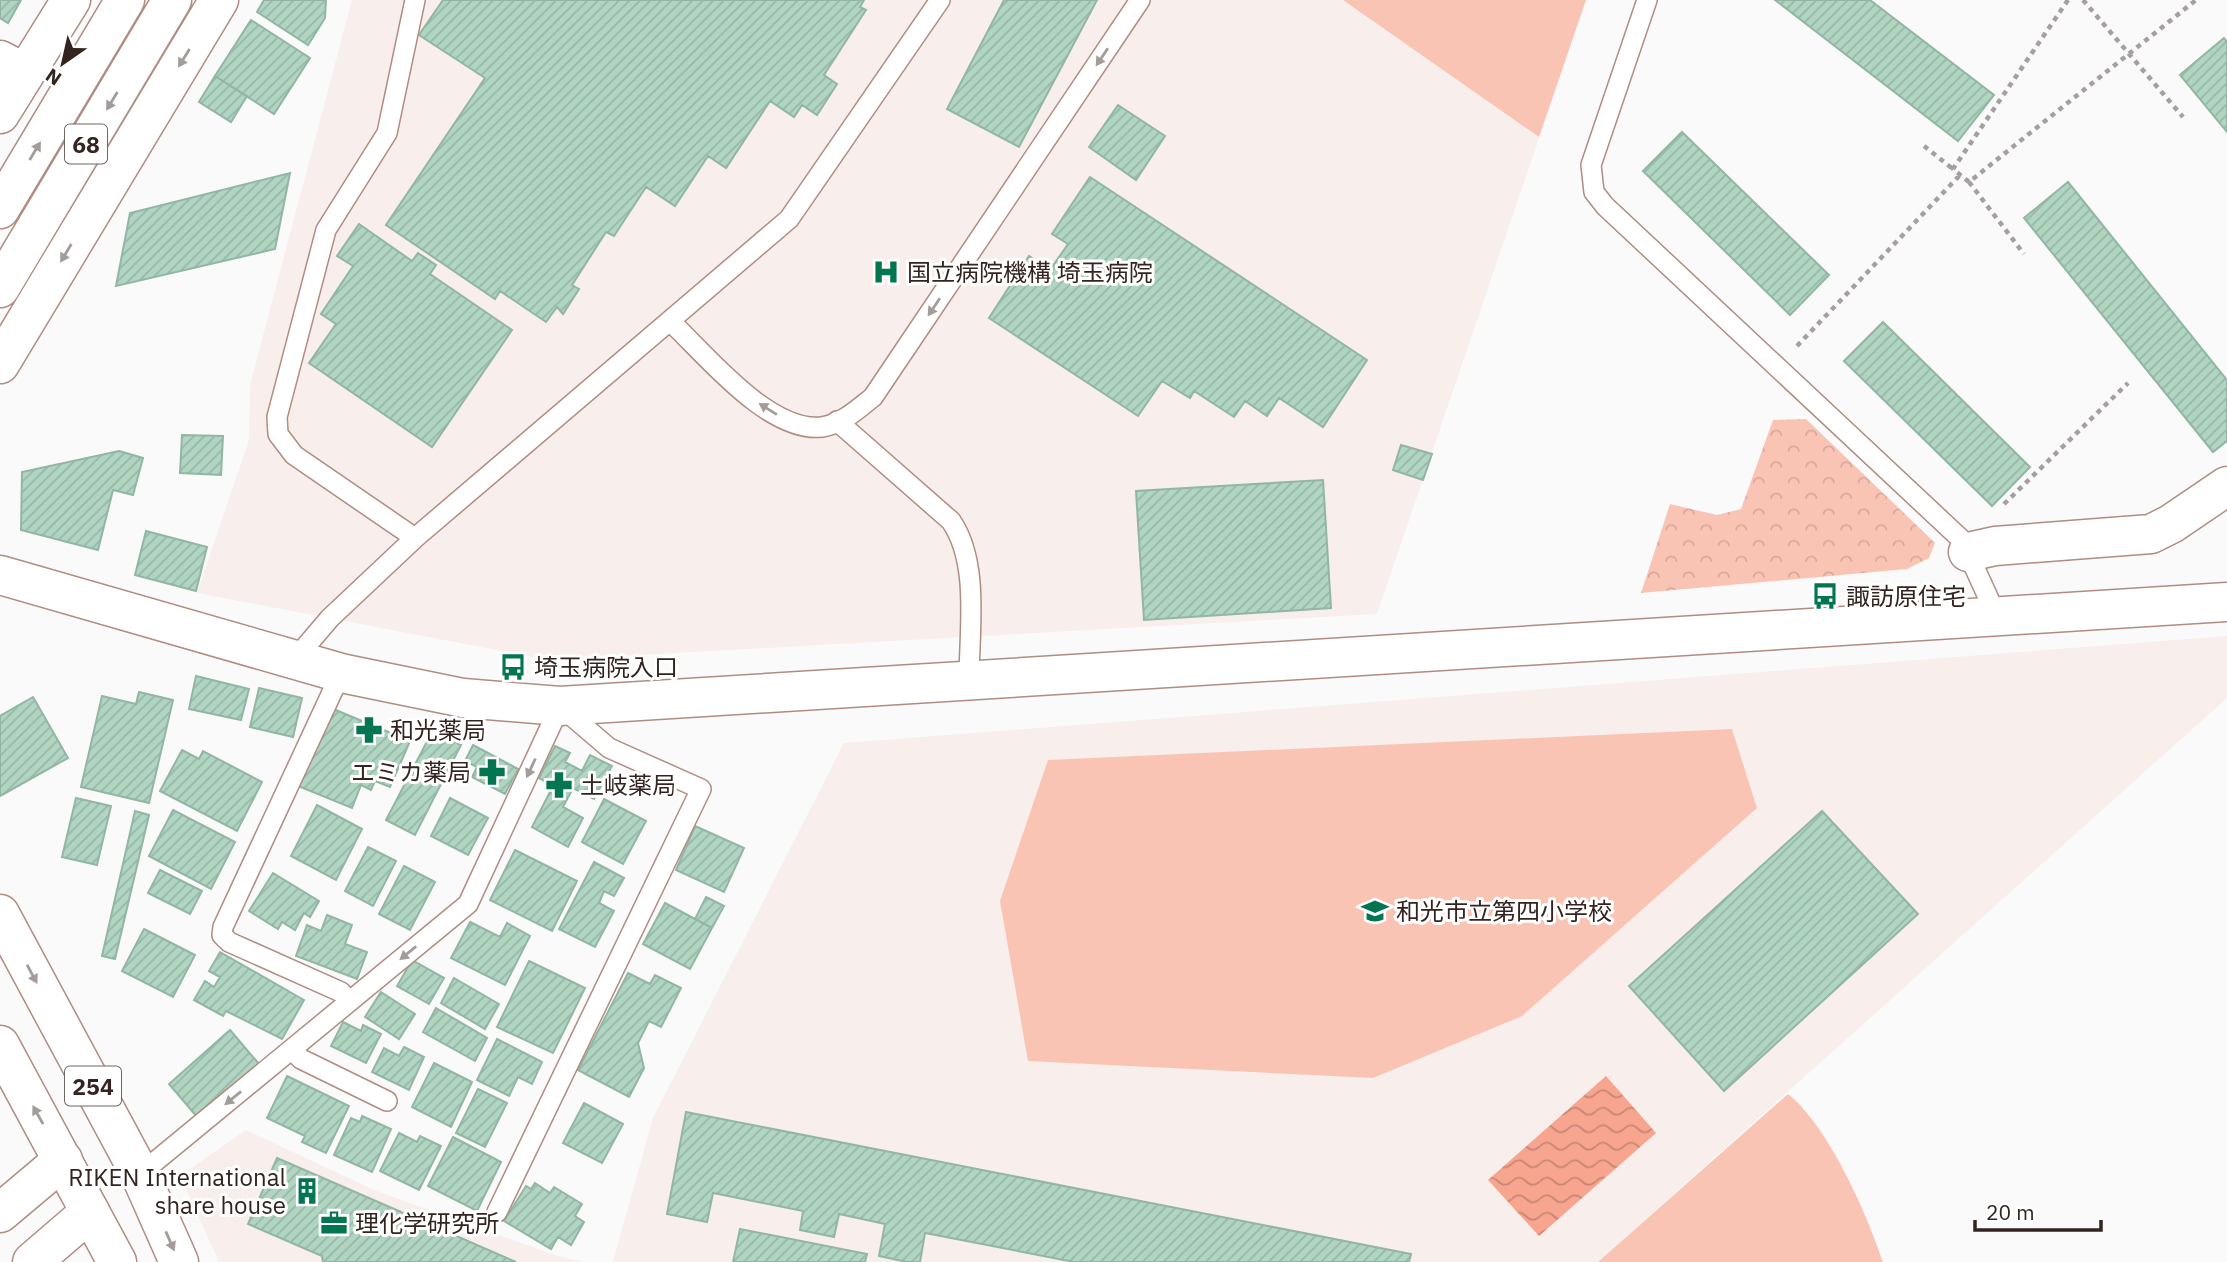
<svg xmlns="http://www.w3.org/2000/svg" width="2227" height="1262" font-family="'IBM Plex Sans','Noto Sans JP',sans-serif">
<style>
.built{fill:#f8eeeb}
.green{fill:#fac4b5}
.forest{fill:url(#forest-crowns)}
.water{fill:url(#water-waves)}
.building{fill:url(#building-hatch);stroke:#92b6a3;stroke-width:2}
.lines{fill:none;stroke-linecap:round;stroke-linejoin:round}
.lane-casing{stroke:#b18c81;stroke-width:22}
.street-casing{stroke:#b18c81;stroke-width:41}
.secondary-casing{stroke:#b18c81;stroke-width:41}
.primary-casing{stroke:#b18c81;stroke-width:41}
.highway-casing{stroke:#b18c81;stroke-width:41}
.path{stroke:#a59f9d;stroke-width:4.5;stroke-dasharray:5 5;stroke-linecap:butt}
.lane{stroke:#fff;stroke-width:19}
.street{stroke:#fff;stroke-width:38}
.secondary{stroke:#fff;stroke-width:38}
.primary{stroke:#fff;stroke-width:38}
.highway{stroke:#fff;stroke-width:38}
.oneway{fill:#a39c9b}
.labels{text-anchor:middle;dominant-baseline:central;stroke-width:6;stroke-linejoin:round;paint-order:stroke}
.shield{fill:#fff;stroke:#706663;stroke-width:2}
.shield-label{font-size:23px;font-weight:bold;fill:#332420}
.poi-label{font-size:24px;fill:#332420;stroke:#fff;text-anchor:start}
</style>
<defs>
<pattern id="forest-crowns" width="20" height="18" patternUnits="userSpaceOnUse" patternTransform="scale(1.75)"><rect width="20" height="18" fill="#fac4b5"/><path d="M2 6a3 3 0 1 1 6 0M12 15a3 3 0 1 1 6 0" fill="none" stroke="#d7a89b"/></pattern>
<pattern id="water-waves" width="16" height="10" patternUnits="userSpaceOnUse" patternTransform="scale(1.75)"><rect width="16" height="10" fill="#f7a58e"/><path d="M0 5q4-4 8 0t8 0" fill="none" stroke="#c98674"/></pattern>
<pattern id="building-hatch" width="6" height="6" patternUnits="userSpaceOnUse" patternTransform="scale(1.75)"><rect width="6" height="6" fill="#b0d5c2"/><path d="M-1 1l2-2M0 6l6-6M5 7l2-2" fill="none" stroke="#98b7a6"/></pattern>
</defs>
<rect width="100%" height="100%" fill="#fafafa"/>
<!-- built -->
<path class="built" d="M 352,0 L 1586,0 L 1377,614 L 550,660 L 197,593 L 249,440 L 250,385 Z
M 2227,636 L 2227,698 L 1598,1262 L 613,1262 L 653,1118 L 844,743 Z
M 246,1130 L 374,1190 L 560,1257 L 584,1262 L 219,1262 L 180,1176 Z"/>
<!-- green -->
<path class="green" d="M 1343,0 L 1586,0 L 1539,137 Z
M 1732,729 L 1757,808 L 1522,1016 L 1373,1078 L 1028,1061 L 1000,901 L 1048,760 Z
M 1788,1094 C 1829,1127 1866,1212 1883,1262 L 1598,1262 Z"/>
<!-- forest -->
<path class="forest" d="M 1806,419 L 1935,543 L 1929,558 L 1907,569 L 1641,593 L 1670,504 L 1717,515 L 1741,509 L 1773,420 Z"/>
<!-- water -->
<path class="water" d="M 1606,1076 L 1656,1133 L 1539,1236 L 1488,1180 Z"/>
<!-- building -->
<path class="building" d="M 0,0 L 21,0 L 8,23 L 0,18 Z
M 264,0 L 326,0 L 325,18 L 308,45 L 257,12 Z
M 443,0 L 864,0 L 860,7 L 866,10 L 824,75 L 837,84 L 817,115 L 802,105 L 794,117 L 770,101 L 726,168 L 708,156 L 675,206 L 646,187 L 614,236 L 606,232 L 572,285 L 579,289 L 563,314 L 557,307 L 546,322 L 500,291 L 495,299 L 386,225 L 485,78 L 419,35 Z
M 1004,0 L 1097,0 L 1019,147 L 947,109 Z
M 1775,0 L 1870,0 L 1994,95 L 1958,141 Z
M 251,20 L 310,58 L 274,114 L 215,76 Z
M 2224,38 L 2227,42 L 2227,132 L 2180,75 Z
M 215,76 L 247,96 L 231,122 L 199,102 Z
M 1118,105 L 1165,136 L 1136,180 L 1089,147 Z
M 1682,132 L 1829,275 L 1790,315 L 1643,171 Z
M 290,173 L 275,249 L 116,286 L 130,213 Z
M 1090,177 L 1367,360 L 1323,427 L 1279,398 L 1267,416 L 1245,401 L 1234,417 L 1194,391 L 1190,398 L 1162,381 L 1138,416 L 989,318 L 1029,256 L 1050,270 L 1068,244 L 1052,234 Z
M 2068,182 L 2227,380 L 2227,441 L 2213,452 L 2024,218 Z
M 359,224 L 412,261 L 418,253 L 436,265 L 430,274 L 512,330 L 432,447 L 309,363 L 336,324 L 321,314 L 353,266 L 337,256 Z
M 1883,322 L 2030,467 L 1992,506 L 1844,361 Z
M 182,435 L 223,436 L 221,475 L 180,473 Z
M 1401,445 L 1432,454 L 1423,480 L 1393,470 Z
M 119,451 L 143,458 L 133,495 L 113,490 L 98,550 L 21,530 L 22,472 Z
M 1323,480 L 1331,608 L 1144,620 L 1136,491 Z
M 146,531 L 207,547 L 196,591 L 135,575 Z
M 196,676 L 249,689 L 241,720 L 189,709 Z
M 259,688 L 302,698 L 293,737 L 250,727 Z
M 139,692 L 173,700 L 149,803 L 81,787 L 102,696 L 136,704 Z
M 33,697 L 68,758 L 0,796 L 0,716 Z
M 331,708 L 410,741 L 390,787 L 375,781 L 371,790 L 361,785 L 352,808 L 298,786 Z
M 433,730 L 461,745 L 415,835 L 386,820 Z
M 473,745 L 518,769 L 505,794 L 472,777 L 477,767 L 465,761 Z
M 555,746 L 570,753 L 565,762 L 582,771 L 590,755 L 612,766 L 594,799 L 573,788 L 563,807 L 583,818 L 568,847 L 532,827 L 553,786 L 539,778 Z
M 182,750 L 199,759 L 203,751 L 262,782 L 237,831 L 160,791 Z
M 76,798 L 111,806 L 97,865 L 62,857 Z
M 450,798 L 488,818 L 468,855 L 431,836 Z
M 604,799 L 646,821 L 623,864 L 582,842 Z
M 317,805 L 362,829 L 336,880 L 291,856 Z
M 173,810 L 235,842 L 211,889 L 149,856 Z
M 135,811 L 149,815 L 115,959 L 102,956 Z
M 1822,811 L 1918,914 L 1724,1091 L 1629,986 Z
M 695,826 L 744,848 L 724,892 L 676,870 Z
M 368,847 L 396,861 L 373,906 L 345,891 Z
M 515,850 L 577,881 L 552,931 L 490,900 Z
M 594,862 L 624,878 L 614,896 L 604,891 L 599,903 L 614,911 L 595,947 L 559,929 Z
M 404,866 L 435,882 L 410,930 L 379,914 Z
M 160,870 L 202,891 L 190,914 L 148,893 Z
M 273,873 L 319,901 L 310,917 L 304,913 L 295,930 L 282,922 L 278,929 L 249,911 Z
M 706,897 L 724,906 L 712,928 L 695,919 Z
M 665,903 L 712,928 L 690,969 L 643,944 Z
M 327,915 L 352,925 L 345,944 L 367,952 L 357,979 L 296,956 L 307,925 L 321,931 Z
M 470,922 L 500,937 L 507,923 L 530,936 L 505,985 L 451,958 Z
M 144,929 L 195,955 L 173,997 L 122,971 Z
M 220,952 L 304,1000 L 282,1039 L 226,1011 L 223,1016 L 194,1000 L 205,981 L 214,987 L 220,977 L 209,971 Z
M 412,960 L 444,978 L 429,1004 L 397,986 Z
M 529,961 L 585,988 L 553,1053 L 497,1027 Z
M 628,973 L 650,984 L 655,975 L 681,988 L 661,1027 L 649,1021 L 638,1043 L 644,1068 L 629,1097 L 578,1070 Z
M 454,978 L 499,1004 L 485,1029 L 441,1003 Z
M 381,992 L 415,1014 L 399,1039 L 365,1017 Z
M 436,1008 L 487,1038 L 475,1061 L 423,1032 Z
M 343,1022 L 361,1031 L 363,1025 L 381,1034 L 366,1063 L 331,1046 Z
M 230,1030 L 259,1064 L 198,1118 L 169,1084 Z
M 497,1039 L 542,1062 L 532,1084 L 518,1077 L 509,1096 L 477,1080 Z
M 404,1047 L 424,1057 L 409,1090 L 372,1072 L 384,1048 L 399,1056 Z
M 434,1063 L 472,1082 L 451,1127 L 412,1107 Z
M 287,1076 L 349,1106 L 326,1153 L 302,1142 L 305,1136 L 267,1118 Z
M 478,1089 L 507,1103 L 485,1147 L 456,1133 Z
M 584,1103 L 623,1124 L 602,1163 L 563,1143 Z
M 686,1112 L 1411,1254 L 1409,1262 L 1074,1262 L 925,1233 L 920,1262 L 907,1262 L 879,1256 L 885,1224 L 839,1214 L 834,1237 L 800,1230 L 803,1211 L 713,1193 L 707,1222 L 667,1214 Z
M 362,1116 L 391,1129 L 372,1172 L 334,1155 L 351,1118 L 360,1122 Z
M 399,1133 L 417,1142 L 420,1136 L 441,1146 L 419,1190 L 380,1171 Z
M 453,1137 L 501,1162 L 477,1211 L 428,1186 Z
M 277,1158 L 516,1262 L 323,1262 L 322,1256 L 248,1224 Z
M 535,1183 L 550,1193 L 554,1187 L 582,1204 L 575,1216 L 584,1222 L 571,1245 L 558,1237 L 551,1249 L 504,1221 L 526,1186 L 531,1189 Z
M 740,1229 L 867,1254 L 865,1262 L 733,1262 Z"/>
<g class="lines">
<defs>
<path id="lane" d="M 1647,0 L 1591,165 L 1594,192 L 1605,206 L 1962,540 L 1997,617
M 671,322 C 707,356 769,433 822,427 C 842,424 858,409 873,397 L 1140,0
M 837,421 L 951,521 C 980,563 969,631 969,681
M 415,538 L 294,455 L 278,434 L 277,417 L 326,230 L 387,133 L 415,0
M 295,659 L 330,618 L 415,538 L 789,219 L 940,0
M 341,673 L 223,927 L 222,935 L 229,942 L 341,992 L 349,1001
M 292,1050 L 301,1059 L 387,1101
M 140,1174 L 468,904 L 560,706 L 609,748 L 701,789 L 497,1212"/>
<path id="street" d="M 0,60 L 25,73
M 1968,552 L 1995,546 L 2151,534 L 2171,524 L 2227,486
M 0,1213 L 63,1160
M 32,1262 L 90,1212"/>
<path id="secondary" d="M 0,575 L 341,673 L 463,698 L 560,706 L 2227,602"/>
<path id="primary" d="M 0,114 L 71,0
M 0,209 L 125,0
M 0,288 L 172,0
M 0,364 L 219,0"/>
<path id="highway" d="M 0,914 L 140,1174 L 179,1262
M 0,1045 L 117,1262"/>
</defs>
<!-- lane casing -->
<use href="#lane" class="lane-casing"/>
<!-- street casing -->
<use href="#street" class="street-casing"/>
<!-- secondary casing -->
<use href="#secondary" class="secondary-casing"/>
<!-- primary casing -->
<use href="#primary" class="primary-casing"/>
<!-- highway casing -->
<use href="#highway" class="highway-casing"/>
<!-- path -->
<path class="path" d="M 2068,0 L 1953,169 L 1969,182 L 2196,0
M 2083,0 L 2183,117
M 1924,146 L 1953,169
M 1969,182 L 2024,254
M 1797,346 L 1961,174
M 2004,504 L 2128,383"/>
<!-- lane -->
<use href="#lane" class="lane"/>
<!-- street -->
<use href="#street" class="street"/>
<!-- secondary -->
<use href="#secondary" class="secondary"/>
<!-- primary -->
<use href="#primary" class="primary"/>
<!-- highway -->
<use href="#highway" class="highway"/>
</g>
<!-- one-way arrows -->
<defs><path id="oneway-solid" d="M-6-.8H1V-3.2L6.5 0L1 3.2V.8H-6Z" transform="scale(1.75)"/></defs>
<g class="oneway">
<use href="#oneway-solid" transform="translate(1102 57) rotate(124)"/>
<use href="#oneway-solid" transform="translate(184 58) rotate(122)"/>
<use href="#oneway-solid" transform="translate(112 101) rotate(121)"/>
<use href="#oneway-solid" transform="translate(35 151) rotate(-59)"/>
<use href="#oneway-solid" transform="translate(66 253) rotate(121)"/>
<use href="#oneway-solid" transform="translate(934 307) rotate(124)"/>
<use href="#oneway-solid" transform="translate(768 409) rotate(-148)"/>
<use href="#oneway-solid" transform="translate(531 768) rotate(115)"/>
<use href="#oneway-solid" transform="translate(408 953) rotate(141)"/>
<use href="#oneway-solid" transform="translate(32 974) rotate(62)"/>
<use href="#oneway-solid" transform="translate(233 1098) rotate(141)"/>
<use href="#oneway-solid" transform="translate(38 1115) rotate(-119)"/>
<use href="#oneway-solid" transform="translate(170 1241) rotate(66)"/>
</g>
<!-- icons -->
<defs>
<symbol id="hospital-bare" viewBox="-9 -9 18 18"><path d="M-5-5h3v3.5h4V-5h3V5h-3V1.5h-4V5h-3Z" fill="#037651" stroke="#fff" stroke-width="2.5" paint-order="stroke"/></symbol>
<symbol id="bus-bare" viewBox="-9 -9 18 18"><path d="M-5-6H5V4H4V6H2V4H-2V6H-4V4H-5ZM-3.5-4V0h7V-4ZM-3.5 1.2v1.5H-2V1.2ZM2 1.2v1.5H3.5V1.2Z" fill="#037651" stroke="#fff" stroke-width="2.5" paint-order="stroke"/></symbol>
<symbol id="pharmacy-bare" viewBox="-9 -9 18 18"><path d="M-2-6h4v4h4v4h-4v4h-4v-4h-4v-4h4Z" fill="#037651" stroke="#fff" stroke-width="2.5" paint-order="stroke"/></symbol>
<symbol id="school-bare" viewBox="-9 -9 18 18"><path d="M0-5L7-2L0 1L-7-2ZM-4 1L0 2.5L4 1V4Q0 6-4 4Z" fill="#037651" stroke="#fff" stroke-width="2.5" paint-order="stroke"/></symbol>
<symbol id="building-bare" viewBox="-9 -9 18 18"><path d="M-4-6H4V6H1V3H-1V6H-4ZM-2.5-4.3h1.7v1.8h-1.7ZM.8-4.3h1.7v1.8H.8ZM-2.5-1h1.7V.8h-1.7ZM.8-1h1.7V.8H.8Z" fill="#037651" stroke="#fff" stroke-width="2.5" paint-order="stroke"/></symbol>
<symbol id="office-bare" viewBox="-9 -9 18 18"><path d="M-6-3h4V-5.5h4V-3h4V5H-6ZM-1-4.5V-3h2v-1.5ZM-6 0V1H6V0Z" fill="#037651" stroke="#fff" stroke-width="2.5" paint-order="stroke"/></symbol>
</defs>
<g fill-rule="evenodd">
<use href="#hospital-bare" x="867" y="253" width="38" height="38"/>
<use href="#bus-bare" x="1806" y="577" width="38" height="38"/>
<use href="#bus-bare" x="494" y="648" width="38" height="38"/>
<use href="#pharmacy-bare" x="350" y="711" width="38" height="38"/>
<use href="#pharmacy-bare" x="473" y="753" width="38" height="38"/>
<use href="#pharmacy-bare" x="540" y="766" width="38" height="38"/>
<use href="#school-bare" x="1356" y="892" width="38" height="38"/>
<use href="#building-bare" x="288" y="1172" width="38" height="38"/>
<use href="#office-bare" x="315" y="1204" width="38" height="38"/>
</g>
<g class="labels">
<!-- shield labels -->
<g class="shield">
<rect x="65" y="124.5" width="42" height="39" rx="5"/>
<rect x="65" y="1066.5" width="56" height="39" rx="5"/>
</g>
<g class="shield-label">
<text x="86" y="144">68</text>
<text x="93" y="1086">254</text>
</g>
<!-- poi labels -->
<g class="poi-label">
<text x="907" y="272">国立病院機構 埼玉病院</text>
<text x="1846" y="596">諏訪原住宅</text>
<text x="534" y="667">埼玉病院入口</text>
<text x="390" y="730">和光薬局</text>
<text x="471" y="772" text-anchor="end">エミカ薬局</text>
<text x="580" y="785">土岐薬局</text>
<text x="1396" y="911">和光市立第四小学校</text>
<text x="286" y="1177" text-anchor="end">RIKEN International<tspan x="286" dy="28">share house</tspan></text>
<text x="355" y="1223">理化学研究所</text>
</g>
</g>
<!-- north arrow -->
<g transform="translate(63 63) rotate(214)" stroke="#ffffff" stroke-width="5" paint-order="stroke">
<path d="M0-5L12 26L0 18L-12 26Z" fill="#332420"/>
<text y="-10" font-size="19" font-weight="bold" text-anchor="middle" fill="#332420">N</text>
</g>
<!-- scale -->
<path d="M1975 1220v10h126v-10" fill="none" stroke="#332420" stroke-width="3.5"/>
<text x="1986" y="1220" font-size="21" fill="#332420" stroke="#ffffff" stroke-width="5" paint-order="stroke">20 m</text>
</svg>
